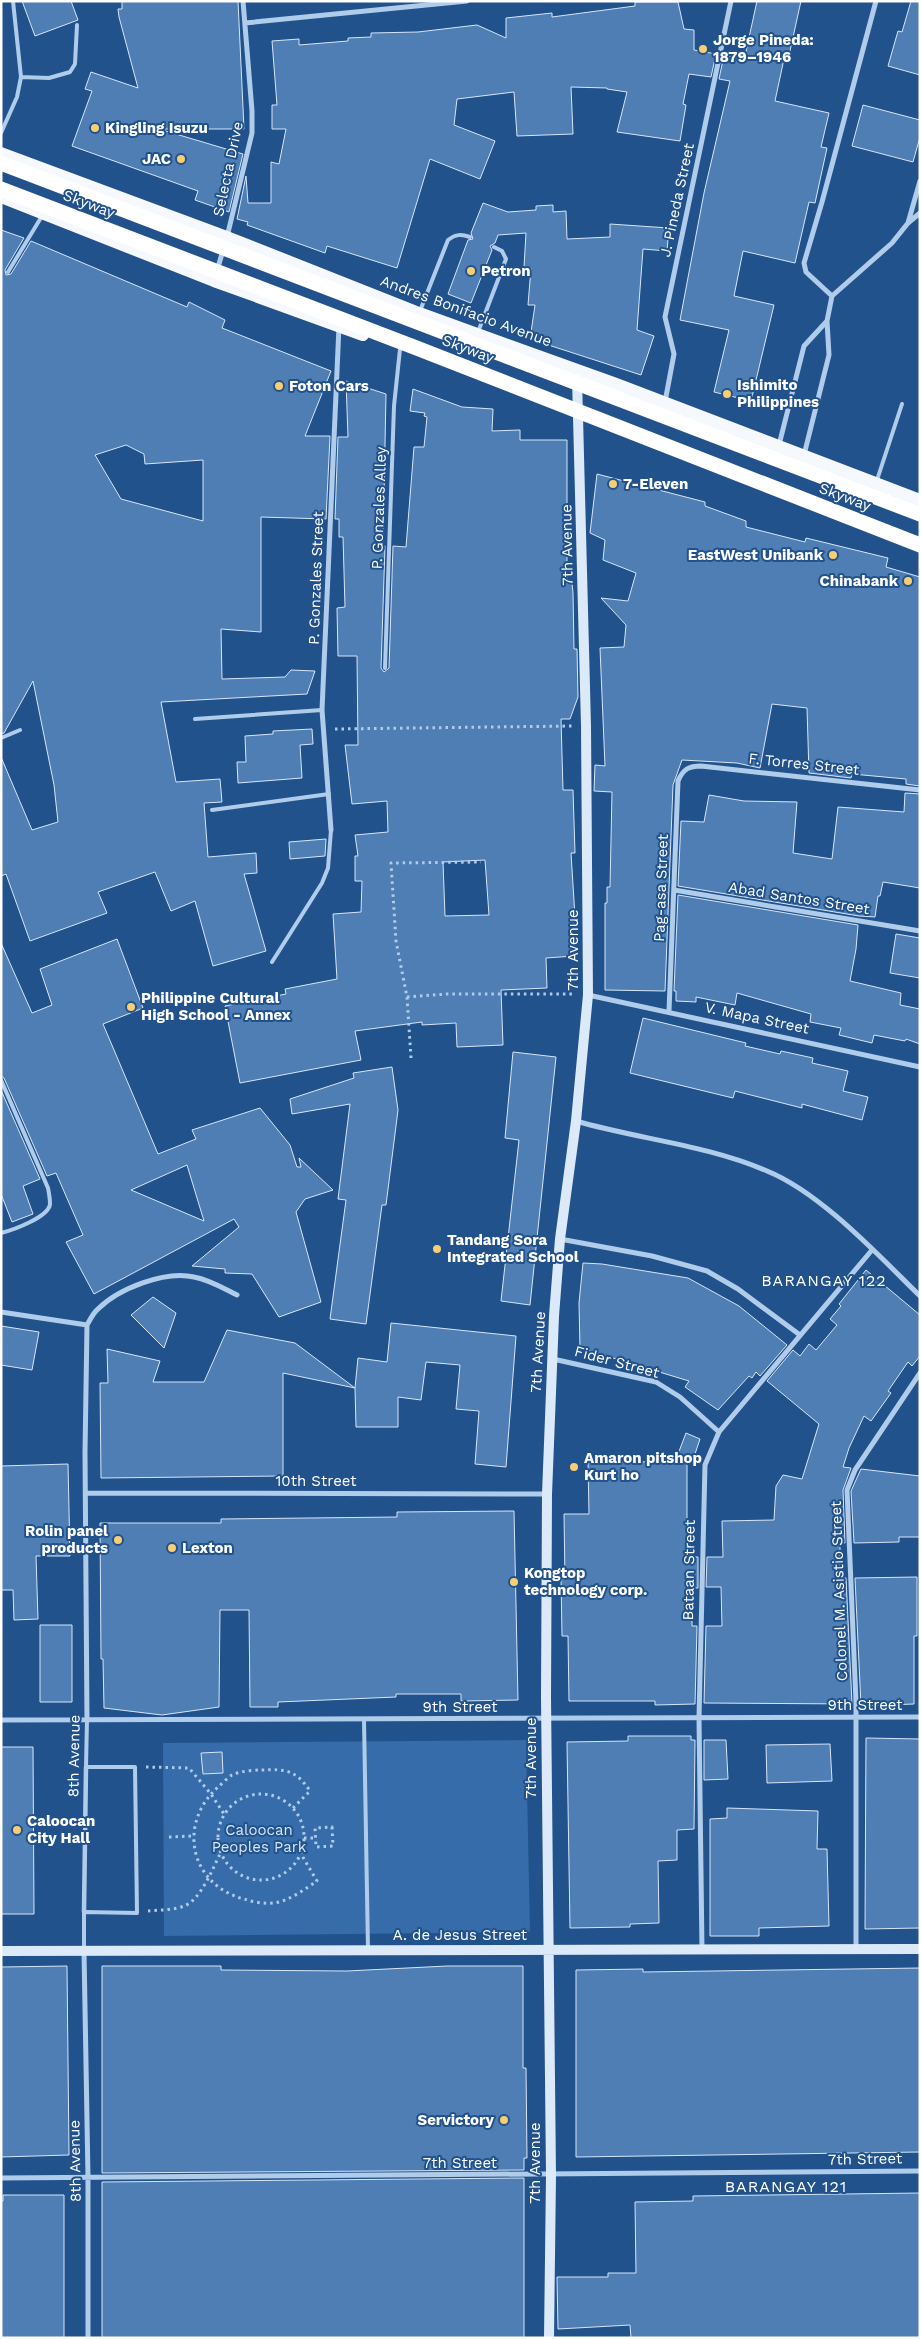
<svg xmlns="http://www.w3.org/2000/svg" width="921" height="2339" font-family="'Work Sans',sans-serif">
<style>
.green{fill:#366ca9}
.building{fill:#4f7eb5;stroke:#d5e6f8;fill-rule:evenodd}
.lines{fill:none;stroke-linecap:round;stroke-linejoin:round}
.path{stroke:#b0cceb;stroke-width:3;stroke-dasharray:2.5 4;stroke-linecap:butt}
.service{stroke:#b0cceb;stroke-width:4}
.pedestrian{stroke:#b0cceb;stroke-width:4.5}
.minor{stroke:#b0cceb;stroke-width:5}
.secondary{stroke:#dce9f9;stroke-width:10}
.primary{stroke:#f5f9fe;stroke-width:12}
.motorway-bridge{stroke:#fff;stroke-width:15}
.poi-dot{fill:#f7ce72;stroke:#22528c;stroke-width:2}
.labels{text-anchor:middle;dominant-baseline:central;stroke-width:4;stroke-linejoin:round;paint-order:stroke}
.poi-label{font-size:15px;font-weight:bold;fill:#fff;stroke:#22528c;text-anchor:start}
.street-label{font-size:15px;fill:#fff;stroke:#22528c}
.park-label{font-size:15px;fill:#d5e6f8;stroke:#22528c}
.neighbourhood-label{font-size:16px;letter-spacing:1px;fill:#fff;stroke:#22528c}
</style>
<rect width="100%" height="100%" fill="#22528c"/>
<!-- green -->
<path class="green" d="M 526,1740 L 530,1932 L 164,1936 L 163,1743 Z"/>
<!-- building -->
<path class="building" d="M 22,1 L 71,1 L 78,20 L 35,36 Z
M 122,1 L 238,1 L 244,129 L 159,129 L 243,154 L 229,212 L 195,200 L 198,191 L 72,146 L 92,91 L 85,89 L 91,72 L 138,88 L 119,17 L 118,9 L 122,9 Z
M 757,1 L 801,1 L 788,60 L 784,59 L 775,101 L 829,113 L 821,147 L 827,148 L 815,203 L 809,202 L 795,263 L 743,251 L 734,296 L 774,305 L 751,401 L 714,392 L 729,330 L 680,320 L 704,193 L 730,81 L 719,79 L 724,55 L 735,57 L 736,54 L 745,56 Z
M 911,1 L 920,1 L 920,75 L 888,66 L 898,31 L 902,32 Z
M 635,2 L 678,2 L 684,29 L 694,30 L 694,50 L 716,54 L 711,77 L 689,74 L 683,104 L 686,105 L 680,141 L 617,132 L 627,92 L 607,89 L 607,88 L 571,87 L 573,134 L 517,136 L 514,92 L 457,99 L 454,125 L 495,141 L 480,179 L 430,159 L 397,268 L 327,246 L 325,253 L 247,225 L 248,222 L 237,219 L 246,176 L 248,203 L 271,203 L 271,162 L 279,164 L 286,129 L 272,129 L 272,105 L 277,105 L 272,41 L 299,39 L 299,45 L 348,41 L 348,38 L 371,37 L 371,33 L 418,32 L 477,25 L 506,38 L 506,18 L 552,13 L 552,17 L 635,6 Z
M 863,105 L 920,120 L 920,137 L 913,162 L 852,146 Z
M 483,203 L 508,212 L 536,210 L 536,206 L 553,205 L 553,212 L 566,211 L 567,239 L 610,237 L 610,224 L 669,228 L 667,251 L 643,249 L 637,330 L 654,336 L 641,375 L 530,339 L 535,305 L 528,305 L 531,268 L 524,267 L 526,233 L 498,235 L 495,243 L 490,246 L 492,250 L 471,303 L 448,294 L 468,240 L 473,239 L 471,233 Z
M 1,230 L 24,238 L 5,270 L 6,275 L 11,274 L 31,241 L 187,307 L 189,302 L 225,320 L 222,328 L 331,371 L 305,436 L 330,436 L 326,519 L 261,517 L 261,632 L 221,629 L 222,679 L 285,677 L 291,670 L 315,671 L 307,694 L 161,702 L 176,782 L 220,779 L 222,802 L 204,803 L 208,857 L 256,853 L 257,873 L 244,874 L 266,951 L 213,966 L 195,901 L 171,911 L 155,872 L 98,892 L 107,913 L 30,941 L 6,874 L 1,876 L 1,757 L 32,830 L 58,822 L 54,785 L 33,681 L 4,733 L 1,734 ZM 126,445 L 144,454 L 145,464 L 203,460 L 203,521 L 121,499 L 95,455 Z
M 346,381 L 386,394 L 383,546 L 385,546 L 381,668 L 384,672 L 389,668 L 393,546 L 406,547 L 414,447 L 424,447 L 427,417 L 424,416 L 425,413 L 410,411 L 413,389 L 462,407 L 493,409 L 492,431 L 520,430 L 520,440 L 567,440 L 567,583 L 572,583 L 573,593 L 574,649 L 577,649 L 578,697 L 570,719 L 561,719 L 563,790 L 573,790 L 575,853 L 571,853 L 575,917 L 572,930 L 574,956 L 546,958 L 547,988 L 501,990 L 503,1045 L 457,1047 L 456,1023 L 422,1025 L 422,1022 L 355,1031 L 361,1060 L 240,1083 L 225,1006 L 286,994 L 285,989 L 337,979 L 333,914 L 361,912 L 362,881 L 355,881 L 355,856 L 358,856 L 355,835 L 388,832 L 387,801 L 352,804 L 345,745 L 358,745 L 357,656 L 338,656 L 337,608 L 345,607 L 343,537 L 339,537 L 339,519 L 335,519 L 338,437 L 348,437 ZM 485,860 L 489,915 L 445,916 L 443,862 Z
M 597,474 L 705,502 L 705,506 L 746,521 L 746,527 L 805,542 L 806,538 L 888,558 L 886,567 L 920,577 L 920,786 L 906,784 L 906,779 L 852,774 L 851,778 L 809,773 L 807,708 L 772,704 L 760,768 L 737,763 L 682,760 L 673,785 L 665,991 L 605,990 L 605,903 L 607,903 L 607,887 L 610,887 L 612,792 L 594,791 L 595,765 L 605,766 L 600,648 L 624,647 L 626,625 L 601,598 L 628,601 L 636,573 L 603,560 L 605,540 L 590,533 Z
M 312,729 L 313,744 L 300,745 L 302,778 L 238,783 L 237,762 L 246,762 L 245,736 L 273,734 L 273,731 Z
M 905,793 L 920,794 L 920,888 L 883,882 L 880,896 L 878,896 L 875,917 L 859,916 L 678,886 L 681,821 L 704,822 L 709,795 L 744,801 L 797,802 L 793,853 L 832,859 L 838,807 L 904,812 Z
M 326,839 L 325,856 L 290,859 L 289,842 Z
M 678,895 L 858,925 L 856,949 L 850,981 L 901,993 L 900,1005 L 920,1009 L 920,1044 L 906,1039 L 905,1041 L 874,1035 L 872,1043 L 839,1035 L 841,1028 L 810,1022 L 811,1014 L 737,993 L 735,1005 L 696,997 L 696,1002 L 676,1001 L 676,991 L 674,991 Z
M 896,934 L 920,938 L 920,978 L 890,973 Z
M 117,939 L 143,1008 L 103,1024 L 158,1154 L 196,1139 L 192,1130 L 260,1108 L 290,1145 L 297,1167 L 301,1167 L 299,1158 L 333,1190 L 305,1199 L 296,1212 L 321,1302 L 279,1317 L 252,1274 L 225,1273 L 225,1269 L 192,1266 L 239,1227 L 234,1219 L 94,1294 L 66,1242 L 83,1235 L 56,1173 L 47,1176 L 4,1078 L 1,1076 L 1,943 L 32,1013 L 52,1005 L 40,969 ZM 187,1165 L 204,1221 L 131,1190 Z
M 643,1018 L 746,1043 L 745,1046 L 780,1054 L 781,1051 L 813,1058 L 812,1063 L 848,1071 L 843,1091 L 868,1097 L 862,1120 L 802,1104 L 802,1108 L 735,1091 L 733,1098 L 630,1073 Z
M 513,1052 L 556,1057 L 530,1305 L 501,1301 L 519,1140 L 505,1138 Z
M 392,1067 L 398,1110 L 386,1205 L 382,1205 L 366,1324 L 330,1319 L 346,1200 L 338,1199 L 350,1104 L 292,1114 L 290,1099 L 354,1078 L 353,1073 Z
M 1,1090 L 40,1179 L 23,1186 L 33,1214 L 12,1222 L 1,1194 Z
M 583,1263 L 602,1264 L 688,1278 L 739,1306 L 787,1345 L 760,1376 L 756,1372 L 752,1378 L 749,1376 L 718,1410 L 685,1387 L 689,1381 L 580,1348 L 579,1303 Z
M 866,1270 L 920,1315 L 920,1356 L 912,1366 L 908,1362 L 888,1391 L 891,1393 L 871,1421 L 864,1416 L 849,1448 L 843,1467 L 851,1468 L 843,1490 L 845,1543 L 840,1543 L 840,1578 L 846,1578 L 852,1704 L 704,1703 L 706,1626 L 722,1626 L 721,1587 L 706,1587 L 707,1557 L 723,1557 L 722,1521 L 774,1520 L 776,1486 L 783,1475 L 802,1479 L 819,1424 L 767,1381 L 793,1350 L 800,1356 L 809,1344 L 816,1350 L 837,1325 L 830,1319 L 841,1306 L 839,1304 Z
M 153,1297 L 176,1313 L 164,1348 L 131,1315 Z
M 391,1323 L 516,1336 L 506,1467 L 475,1464 L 479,1411 L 456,1409 L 460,1365 L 426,1362 L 421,1400 L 398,1397 L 398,1427 L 356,1427 L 355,1388 L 283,1373 L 283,1476 L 101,1478 L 100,1383 L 108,1383 L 107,1349 L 160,1361 L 153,1382 L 204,1382 L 227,1330 L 295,1343 L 355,1388 L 358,1358 L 387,1362 Z
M 1,1326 L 39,1332 L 32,1370 L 1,1365 Z
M 686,1433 L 700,1439 L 693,1460 L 678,1454 Z
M 687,1461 L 687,1528 L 690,1528 L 690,1557 L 698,1557 L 698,1588 L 692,1588 L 692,1626 L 697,1626 L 695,1704 L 655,1705 L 655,1701 L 569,1701 L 568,1636 L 562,1636 L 561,1579 L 565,1579 L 564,1514 L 589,1514 L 588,1463 Z
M 68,1464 L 70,1556 L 36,1556 L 38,1619 L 14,1620 L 13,1590 L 1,1590 L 1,1466 Z
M 861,1469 L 920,1476 L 920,1537 L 899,1537 L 899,1542 L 854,1543 L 851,1491 Z
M 514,1511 L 518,1700 L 461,1701 L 461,1694 L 396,1694 L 396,1697 L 278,1702 L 278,1707 L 250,1707 L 249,1610 L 220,1610 L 219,1707 L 162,1715 L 104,1708 L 103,1659 L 101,1659 L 100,1523 L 221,1523 L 221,1519 L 397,1517 L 397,1512 Z
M 917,1577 L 917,1636 L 914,1636 L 914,1704 L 861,1706 L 855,1578 Z
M 40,1625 L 72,1625 L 72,1702 L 40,1702 Z
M 628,1736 L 691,1736 L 691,1740 L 695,1740 L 694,1829 L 677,1830 L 677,1860 L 658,1861 L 659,1923 L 630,1924 L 630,1927 L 570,1928 L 567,1742 L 628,1741 Z
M 866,1738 L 920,1739 L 920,1928 L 865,1929 Z
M 704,1740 L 726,1740 L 728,1779 L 704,1780 Z
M 830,1744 L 832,1781 L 767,1783 L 766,1745 Z
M 1,1747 L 33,1747 L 34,1914 L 1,1914 Z
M 222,1752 L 223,1773 L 203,1774 L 201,1753 Z
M 727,1808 L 818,1811 L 817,1849 L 827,1849 L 829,1926 L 759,1928 L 759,1936 L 710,1936 L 710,1819 L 727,1818 Z
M 67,1966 L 69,2155 L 1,2157 L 1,1967 Z
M 102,1966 L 221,1966 L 221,1970 L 347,1971 L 447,1966 L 523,1966 L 523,2068 L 526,2068 L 527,2158 L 524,2158 L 524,2170 L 102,2173 Z
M 920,1968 L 920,2152 L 576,2157 L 576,1970 L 643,1969 L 643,1972 Z
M 524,2178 L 524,2338 L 102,2338 L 102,2182 Z
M 920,2193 L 920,2338 L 631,2338 L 630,2325 L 558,2329 L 557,2277 L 608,2277 L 608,2273 L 636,2273 L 635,2202 L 693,2201 L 693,2196 Z
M 3,2195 L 64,2195 L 64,2338 L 1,2338 L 1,2201 L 3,2201 Z"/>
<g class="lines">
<!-- path -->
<path class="path" d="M 335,729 L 573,726
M 407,997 L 447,994 L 573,994
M 411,1058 L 407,997 L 396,941 L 391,863 L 481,862
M 146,1767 L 189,1768 L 211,1794 L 224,1814
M218 1837a43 43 0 1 1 86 0a43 43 0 1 1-86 0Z
M 293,1808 L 310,1791 C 296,1770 286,1769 262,1770 C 253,1770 241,1771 232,1775 C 227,1778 222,1784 218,1787 C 177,1824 190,1885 244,1899 C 253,1902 264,1904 274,1903 C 289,1901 305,1889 317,1881 L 301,1854
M 332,1827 L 333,1846 L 316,1847 L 315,1828 Z
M 169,1837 L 193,1836
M 304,1838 L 315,1838
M 148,1911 C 159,1910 174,1910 184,1906 C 200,1901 213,1868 220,1854"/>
<!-- service -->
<path class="service" d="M 21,77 L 49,78 L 70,72 L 75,64 L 77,25
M 1,133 L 17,97 L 21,77 L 13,1
M 8,272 L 42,216
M 420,311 L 448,240 C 456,234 461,234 470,237
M 478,332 L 506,259 L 502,251 L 494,247
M 877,480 L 902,404
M 385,668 L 394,406 L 400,349
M 195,719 L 322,710
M 1,738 L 20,730
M 212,810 L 329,794
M 272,962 L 322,883 L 328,868 L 331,830
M 1,1080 L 48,1188 C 49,1193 50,1199 50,1204 C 49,1217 13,1230 1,1233
M 364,1720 L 368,1950
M 84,1950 L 84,1912 L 137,1913 L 135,1767 L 86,1767 L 87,1720"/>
<!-- pedestrian -->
<path class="pedestrian" d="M 84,1912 L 86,1767"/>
<!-- minor -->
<path class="minor" d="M 245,23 L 467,1
M 908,223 L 920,181
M 227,237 L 252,133 L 252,111 L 243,1
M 217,271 L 223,250
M 832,296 L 806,272 L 804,263 L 822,202 L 876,1
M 665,402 L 674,354 L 665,317 L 731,1
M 779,445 L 804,346 L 827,321
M 804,455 L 829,355 L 827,321 L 832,296 L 892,243 L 908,223 L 920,213
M 331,830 L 322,710 L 339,326
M 674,890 L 920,931
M 588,995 L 920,1067
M 669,1011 L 678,781 C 683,769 689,766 701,766 L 920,790
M 576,1121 C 638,1139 707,1145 767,1171 C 821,1193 878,1255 920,1296
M 560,1239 L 652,1256 L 707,1271 L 738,1289 L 800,1335
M 1,1312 L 87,1325
M 87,1325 C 90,1320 93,1313 98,1309 C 118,1289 165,1270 194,1277 C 210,1280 223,1288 237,1295
M 553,1359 L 656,1382 L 680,1397 L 719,1432
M 86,1493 L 547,1494
M 1,1720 L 920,1717
M 87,1720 L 85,1452 L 87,1325
M 856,1949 L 856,1702 L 847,1490 L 855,1470 L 920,1373
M 702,1950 L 699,1718 L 705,1465 L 719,1432 L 872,1250
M 84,1951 L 88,2177 L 88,2338
M 1,2178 L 920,2171"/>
<!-- secondary -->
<path class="secondary" d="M 1,1951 L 920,1949
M 549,2338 L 551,2175 L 546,1697 L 547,1494 L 554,1316 L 560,1239 L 576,1121 L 588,995 L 586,726 L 577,378"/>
<!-- primary -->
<path class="primary" d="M 1,153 L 227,237 L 419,313 L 616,384 L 920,500
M 1,197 L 214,281 L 363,335"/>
<!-- motorway-bridge -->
<path class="motorway-bridge" d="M 1,163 L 920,514
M 1,189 L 414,347 L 920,545"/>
</g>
<!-- markers -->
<g class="poi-dot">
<circle cx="703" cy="49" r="5"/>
<circle cx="95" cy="128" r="5"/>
<circle cx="181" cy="159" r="5"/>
<circle cx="471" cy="271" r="5"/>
<circle cx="279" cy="386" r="5"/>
<circle cx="727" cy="394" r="5"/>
<circle cx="613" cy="484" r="5"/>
<circle cx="833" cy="555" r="5"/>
<circle cx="908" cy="581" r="5"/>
<circle cx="131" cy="1007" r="5"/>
<circle cx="437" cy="1249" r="5"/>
<circle cx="574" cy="1467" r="5"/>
<circle cx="118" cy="1540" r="5"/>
<circle cx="172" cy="1548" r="5"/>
<circle cx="514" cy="1582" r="5"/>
<circle cx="17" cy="1830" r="5"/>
<circle cx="504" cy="2120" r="5"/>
</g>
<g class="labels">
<!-- poi labels -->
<g class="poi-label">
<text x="713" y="40">Jorge Pineda:<tspan x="713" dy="17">1879–1946</tspan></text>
<text x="105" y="128">Kingling Isuzu</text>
<text x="171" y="159" text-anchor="end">JAC</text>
<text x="481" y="271">Petron</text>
<text x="737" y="385">Ishimito<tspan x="737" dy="17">Philippines</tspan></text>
<text x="289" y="386">Foton Cars</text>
<text x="623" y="484">7-Eleven</text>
<text x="823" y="555" text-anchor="end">EastWest Unibank</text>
<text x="898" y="581" text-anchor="end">Chinabank</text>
<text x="141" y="998">Philippine Cultural<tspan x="141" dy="17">High School - Annex</tspan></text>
<text x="447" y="1240">Tandang Sora<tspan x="447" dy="17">Integrated School</tspan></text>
<text x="584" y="1458">Amaron pitshop<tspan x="584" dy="17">Kurt ho</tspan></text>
<text x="108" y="1531" text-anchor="end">Rolin panel<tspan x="108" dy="17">products</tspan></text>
<text x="182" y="1548">Lexton</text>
<text x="524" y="1573">Kongtop<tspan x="524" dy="17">technology corp.</tspan></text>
<text x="27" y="1821">Caloocan<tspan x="27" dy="17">City Hall</tspan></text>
<text x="494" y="2120" text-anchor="end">Servictory</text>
</g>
<!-- street labels -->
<g class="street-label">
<text transform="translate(228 169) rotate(-78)">Selecta Drive</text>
<text transform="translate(677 200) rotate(-78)">J. Pineda Street</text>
<text transform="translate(89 204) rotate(21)">Skyway</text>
<text transform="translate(466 311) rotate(20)">Andres Bonifacio Avenue</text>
<text transform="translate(468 349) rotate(21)">Skyway</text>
<text transform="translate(845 497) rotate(21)">Skyway</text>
<text transform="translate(379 508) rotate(-88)">P. Gonzales Alley</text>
<text transform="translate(567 545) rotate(-91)">7th Avenue</text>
<text transform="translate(316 578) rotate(-88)">P. Gonzales Street</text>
<text transform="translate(804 764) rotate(6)">F. Torres Street</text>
<text transform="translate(661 888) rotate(-88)">Pag-asa Street</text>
<text transform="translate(799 898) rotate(9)">Abad Santos Street</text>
<text transform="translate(573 950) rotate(-90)">7th Avenue</text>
<text transform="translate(757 1018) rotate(12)">V. Mapa Street</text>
<text transform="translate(538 1352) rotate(-87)">7th Avenue</text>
<text transform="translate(617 1362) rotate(15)">Fider Street</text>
<text x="316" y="1481">10th Street</text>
<text transform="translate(689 1570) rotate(-89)">Bataan Street</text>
<text transform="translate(839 1591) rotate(-92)">Colonel M. Asistio Street</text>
<text x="865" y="1705">9th Street</text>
<text x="460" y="1707">9th Street</text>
<text transform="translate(74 1756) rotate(-89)">8th Avenue</text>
<text transform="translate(531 1758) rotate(-90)">7th Avenue</text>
<text x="460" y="1935">A. de Jesus Street</text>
<text transform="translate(865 2159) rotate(-1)">7th Street</text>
<text transform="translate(75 2161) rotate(-91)">8th Avenue</text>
<text x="460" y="2163">7th Street</text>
<text transform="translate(535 2163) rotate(-90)">7th Avenue</text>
</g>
<!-- park labels -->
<g class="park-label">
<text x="259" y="1830">Caloocan<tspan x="259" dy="17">Peoples Park</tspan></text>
</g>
<!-- neighbourhood labels -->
<g class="neighbourhood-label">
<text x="824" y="1280">BARANGAY 122</text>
<text x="786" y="2186">BARANGAY 121</text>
</g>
</g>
<!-- border -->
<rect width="921" height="2339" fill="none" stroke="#ffffff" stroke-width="5"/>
</svg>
